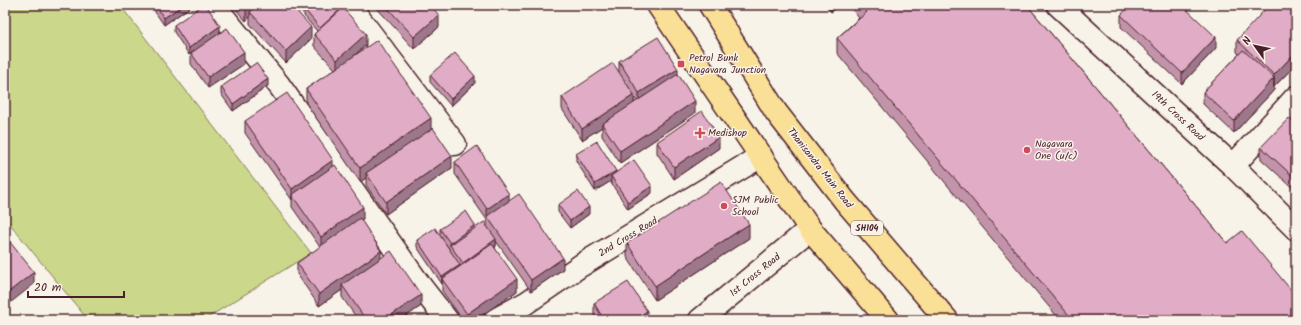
<svg xmlns="http://www.w3.org/2000/svg" width="1301" height="325" font-family="Kalam,sans-serif">
<style>
.green{fill:#cbd78a;stroke:#8a7b5a}
.lines{fill:none;stroke-linecap:round;stroke-linejoin:round}
.minor-casing{stroke:#4a1f2b;stroke-width:25}
.major-casing{stroke:#4a1f2b;stroke-width:25}
.minor{stroke:#f7f3e8;stroke-width:22}
.major{stroke:#fadf96;stroke-width:22}
.wall{fill:#c194aa;stroke:#4a1f2b;fill-rule:evenodd}
.shaded-wall{fill:#9d788b;stroke:#4a1f2b}
.building{fill:#e0acc6;stroke:#4a1f2b}
.poi-dot{fill:#d1495b;stroke:#f7f3e8;stroke-width:1.5}
.labels{text-anchor:middle;dominant-baseline:central;stroke-width:3;stroke-linejoin:round;paint-order:stroke}
.shield{fill:#f7f3e8;stroke:#7e5f64;stroke-width:1}
.shield-label{font-size:9px;font-weight:bold;fill:#4a1f2b}
.poi-label{font-size:10px;fill:#4a1f2b;stroke:#f7f3e8;text-anchor:start}
.street-label{font-size:10px;fill:#4a1f2b;stroke:#f7f3e8}
</style>
<rect width="100%" height="100%" fill="#f7f3e8"/>
<filter id="ink" filterUnits="userSpaceOnUse"><feTurbulence type="fractalNoise" baseFrequency=".025" numOctaves="2"/><feDisplacementMap in="SourceGraphic" scale="8" xChannelSelector="R" yChannelSelector="G"/><feConvolveMatrix kernelMatrix="1 2 1 2 8 2 1 2 1" color-interpolation-filters="sRGB"/></filter>
<g filter="url(#ink)">
<!-- green -->
<path class="green" d="M 5,5 L 120,5 L 311,253 L 204,320 L 88,320 L 5,218 Z"/>
<g class="lines">
<defs>
<path id="minor" d="M 214,5 L 279,85 L 422,288 L 447,320
M 349,5 L 455,144
M 1058,5 L 1233,166 L 1296,229
M 1233,166 L 1296,97
M 495,320 L 526,303 L 580,266 L 761,156
M 700,320 L 810,229"/>
<path id="major" d="M 658,5 L 810,229 L 888,320
M 710,5 L 776,112 L 845,201 L 947,320"/>
</defs>
<!-- minor casing -->
<use href="#minor" class="minor-casing"/>
<!-- major casing -->
<use href="#major" class="major-casing"/>
<!-- minor -->
<use href="#minor" class="minor"/>
<!-- major -->
<use href="#major" class="major"/>
</g>
<!-- wall -->
<path class="wall" d="M 155,5 L 193,5 L 164,25 L 155,12 Z
M 232,5 L 291,5 L 311,39 L 286,63 L 250,24 L 250,17 L 246,21 Z
M 296,5 L 345,5 L 345,10 L 366,45 L 355,55 L 431,128 L 452,168 L 386,214 L 366,185 L 366,178 L 360,182 L 306,103 L 306,89 L 335,69 L 314,46 L 314,34 L 317,31 L 304,16 L 304,12 L 302,13 Z
M 374,5 L 430,5 L 439,27 L 414,49 Z
M 826,5 L 840,5 L 831,12 Z
M 848,5 L 1027,5 L 1227,243 L 1296,320 L 1060,320 L 837,53 L 837,38 L 859,18 Z
M 1191,5 L 1198,5 L 1195,8 Z
M 1296,13 L 1296,64 L 1274,87 L 1274,86 L 1274,90 L 1234,133 L 1203,104 L 1203,92 L 1239,54 L 1237,52 L 1237,40 Z
M 1121,15 L 1216,48 L 1182,84 L 1121,27 Z
M 174,25 L 220,33 L 244,64 L 208,88 L 191,64 L 191,53 L 189,55 L 174,32 Z
M 619,61 L 678,75 L 695,113 L 620,163 L 602,136 L 602,127 L 582,140 L 562,109 L 562,97 L 619,72 ZM 634,97 L 637,101 L 634,103 Z
M 430,75 L 475,83 L 451,106 L 430,82 Z
M 268,86 L 233,111 L 221,94 L 221,87 Z
M 1296,110 L 1296,191 L 1261,159 L 1261,147 L 1293,122 L 1293,113 Z
M 245,121 L 333,167 L 363,219 L 361,220 L 381,258 L 421,306 L 401,320 L 358,320 L 342,297 L 342,290 L 319,306 L 297,274 L 297,263 L 320,247 L 292,207 L 292,200 L 245,133 Z
M 657,142 L 719,148 L 674,179 L 657,153 Z
M 576,154 L 616,173 L 652,193 L 628,209 L 611,183 L 611,181 L 595,191 L 576,161 Z
M 455,162 L 509,201 L 563,269 L 531,291 L 496,241 L 496,246 L 495,248 L 517,291 L 475,320 L 463,320 L 442,291 L 442,283 L 442,284 L 417,247 L 417,240 L 450,250 L 440,236 L 440,229 L 475,228 L 487,226 L 487,220 L 455,174 Z
M 558,205 L 589,214 L 570,228 L 558,212 Z
M 749,238 L 655,300 L 627,257 L 627,243 Z
M 594,303 L 647,320 L 597,320 L 594,315 Z"/>
<!-- shaded-wall -->
<path class="shaded-wall" d="M 183,5 L 193,5 L 164,25 L 164,18 Z
M 250,5 L 263,5 L 250,12 L 250,17 L 246,21 L 246,9 Z
M 303,5 L 311,5 L 304,9 L 304,12 L 302,13 L 302,6 Z
M 831,5 L 840,5 L 831,12 Z
M 1195,5 L 1198,5 L 1195,8 Z
M 439,15 L 439,27 L 414,49 L 414,37 Z
M 220,26 L 220,33 L 189,55 L 189,48 Z
M 311,27 L 311,39 L 286,63 L 286,51 Z
M 366,34 L 366,45 L 337,71 L 337,60 Z
M 1216,37 L 1216,48 L 1182,84 L 1182,73 Z
M 244,52 L 244,64 L 208,88 L 208,77 Z
M 1296,52 L 1296,64 L 1274,87 L 1274,75 Z
M 678,69 L 678,81 L 639,105 L 639,93 Z
M 475,76 L 475,83 L 451,106 L 451,99 Z
M 1274,78 L 1274,90 L 1234,133 L 1234,121 Z
M 268,79 L 268,86 L 233,111 L 233,104 Z
M 634,95 L 634,106 L 602,124 L 602,127 L 582,140 L 582,129 Z
M 695,101 L 695,113 L 620,163 L 620,151 Z
M 431,118 L 431,132 L 366,173 L 366,178 L 360,182 L 360,168 Z
M 719,137 L 719,148 L 674,179 L 674,167 Z
M 452,156 L 452,168 L 386,214 L 386,202 Z
M 333,160 L 333,171 L 292,195 L 292,200 L 292,189 Z
M 616,171 L 616,178 L 611,176 L 611,181 L 595,191 L 595,184 Z
M 652,186 L 652,193 L 628,209 L 628,202 Z
M 509,194 L 509,205 L 487,216 L 487,209 Z
M 363,207 L 363,219 L 321,248 L 321,237 Z
M 589,207 L 589,214 L 570,228 L 570,221 Z
M 749,224 L 749,238 L 655,300 L 655,286 Z
M 475,225 L 475,232 L 450,246 L 450,243 Z
M 496,239 L 496,246 L 463,270 L 463,263 Z
M 381,251 L 381,262 L 342,285 L 342,290 L 319,306 L 319,294 Z
M 563,258 L 563,269 L 531,291 L 531,280 Z
M 460,265 L 460,272 L 442,279 L 442,284 L 442,277 Z
M 34,272 L 34,284 L 5,307 L 5,295 Z
M 517,279 L 517,291 L 475,320 L 467,320 L 467,314 Z
M 421,295 L 421,306 L 401,320 L 384,320 Z
M 647,311 L 647,320 L 633,320 Z"/>
<!-- building -->
<path class="building" d="M 155,5 L 183,5 L 164,18 Z
M 203,5 L 206,5 L 220,26 L 189,48 L 174,25 Z
M 242,5 L 250,5 L 246,9 Z
M 258,5 L 291,5 L 311,27 L 286,51 L 250,12 Z
M 308,5 L 345,5 L 320,28 L 304,9 Z
M 385,5 L 430,5 L 439,15 L 414,37 Z
M 861,5 L 1027,5 L 1227,243 L 1242,231 L 1296,296 L 1296,320 L 1073,320 L 837,38 L 867,12 Z
M 1130,5 L 1182,5 L 1216,37 L 1182,73 L 1121,15 Z
M 1269,5 L 1288,5 L 1296,13 L 1296,52 L 1274,75 L 1237,40 Z
M 343,8 L 366,34 L 337,60 L 314,34 Z
M 227,28 L 244,52 L 208,77 L 191,53 Z
M 658,37 L 678,69 L 639,93 L 619,61 Z
M 377,40 L 431,118 L 360,168 L 306,89 Z
M 1243,50 L 1274,78 L 1234,121 L 1203,92 Z
M 455,53 L 475,76 L 451,99 L 430,75 Z
M 256,63 L 268,79 L 233,104 L 221,87 Z
M 613,63 L 634,95 L 582,129 L 562,97 Z
M 678,74 L 695,101 L 620,151 L 602,124 Z
M 287,93 L 333,160 L 292,189 L 245,121 Z
M 1296,110 L 1296,116 L 1293,113 Z
M 702,111 L 719,137 L 674,167 L 657,142 Z
M 1289,118 L 1296,125 L 1296,179 L 1261,147 Z
M 433,128 L 452,156 L 386,202 L 366,173 Z
M 597,141 L 616,171 L 595,184 L 576,154 Z
M 477,146 L 509,194 L 487,209 L 455,162 Z
M 634,160 L 652,186 L 628,202 L 611,176 Z
M 335,165 L 363,207 L 321,237 L 292,195 Z
M 721,182 L 749,224 L 655,286 L 627,243 Z
M 578,191 L 589,207 L 570,221 L 558,205 Z
M 519,194 L 563,258 L 531,280 L 487,216 Z
M 466,211 L 475,225 L 450,243 L 440,229 Z
M 360,218 L 381,251 L 319,294 L 297,263 Z
M 484,222 L 496,239 L 463,263 L 450,245 Z
M 435,228 L 460,265 L 442,277 L 417,240 Z
M 9,241 L 34,272 L 5,295 L 5,245 Z
M 492,244 L 517,279 L 467,314 L 442,279 Z
M 391,251 L 421,295 L 384,320 L 366,320 L 342,285 Z
M 628,282 L 647,311 L 633,320 L 604,320 L 594,303 Z"/>
</g>
<!-- markers -->
<g class="poi-dot">
<rect x="677" y="60" width="8" height="8" rx="2"/>
<path d="M698 127h4v4h4v4h-4v4h-4v-4h-4v-4h4z"/>
<circle cx="1027" cy="150" r="4"/>
<circle cx="724" cy="206" r="4"/>
</g>
<g class="labels">
<!-- shield labels -->
<rect class="shield" x="851" y="221" width="32" height="14" rx="3"/>
<g class="shield-label">
<text x="867" y="228">SH104</text>
</g>
<!-- poi labels -->
<g class="poi-label">
<text x="689" y="58">Petrol Bunk<tspan x="689" dy="12">Nagavara Junction</tspan></text>
<text x="708" y="133">Medishop</text>
<text x="1035" y="144">Nagavara<tspan x="1035" dy="12">One (u/c)</tspan></text>
<text x="732" y="200">SJM Public<tspan x="732" dy="12">School</tspan></text>
</g>
<!-- street labels -->
<g class="street-label">
<text transform="translate(1178 116) rotate(43)">19th Cross Road</text>
<text transform="translate(820 168) rotate(52)">Thanisandra Main Road</text>
<text transform="translate(628 237) rotate(-31)">2nd Cross Road</text>
<text transform="translate(755 275) rotate(-39)">1st Cross Road</text>
</g>
</g>
<!-- margin -->
<rect width="1301" height="325" fill="none" stroke="#f7f3e8" stroke-width="20"/>
<rect x="10" y="10" width="1281" height="305" fill="none" stroke="#4a1f2b" stroke-width="1.5" filter="url(#ink)"/>
<!-- north arrow -->
<g transform="translate(1255 46) rotate(303)" stroke="#f7f3e8" stroke-width="3" paint-order="stroke">
<path d="M0-3L7 15L0 10L-7 15Z" fill="#4a1f2b"/>
<text y="-6" font-size="11" font-weight="bold" text-anchor="middle" fill="#4a1f2b">N</text>
</g>
<!-- scale -->
<path d="M28 291v6h96v-6" fill="none" stroke="#4a1f2b" stroke-width="2"/>
<text x="34" y="291" font-size="12" fill="#4a1f2b" stroke="#f7f3e8" stroke-width="3" paint-order="stroke">20 m</text>
</svg>
